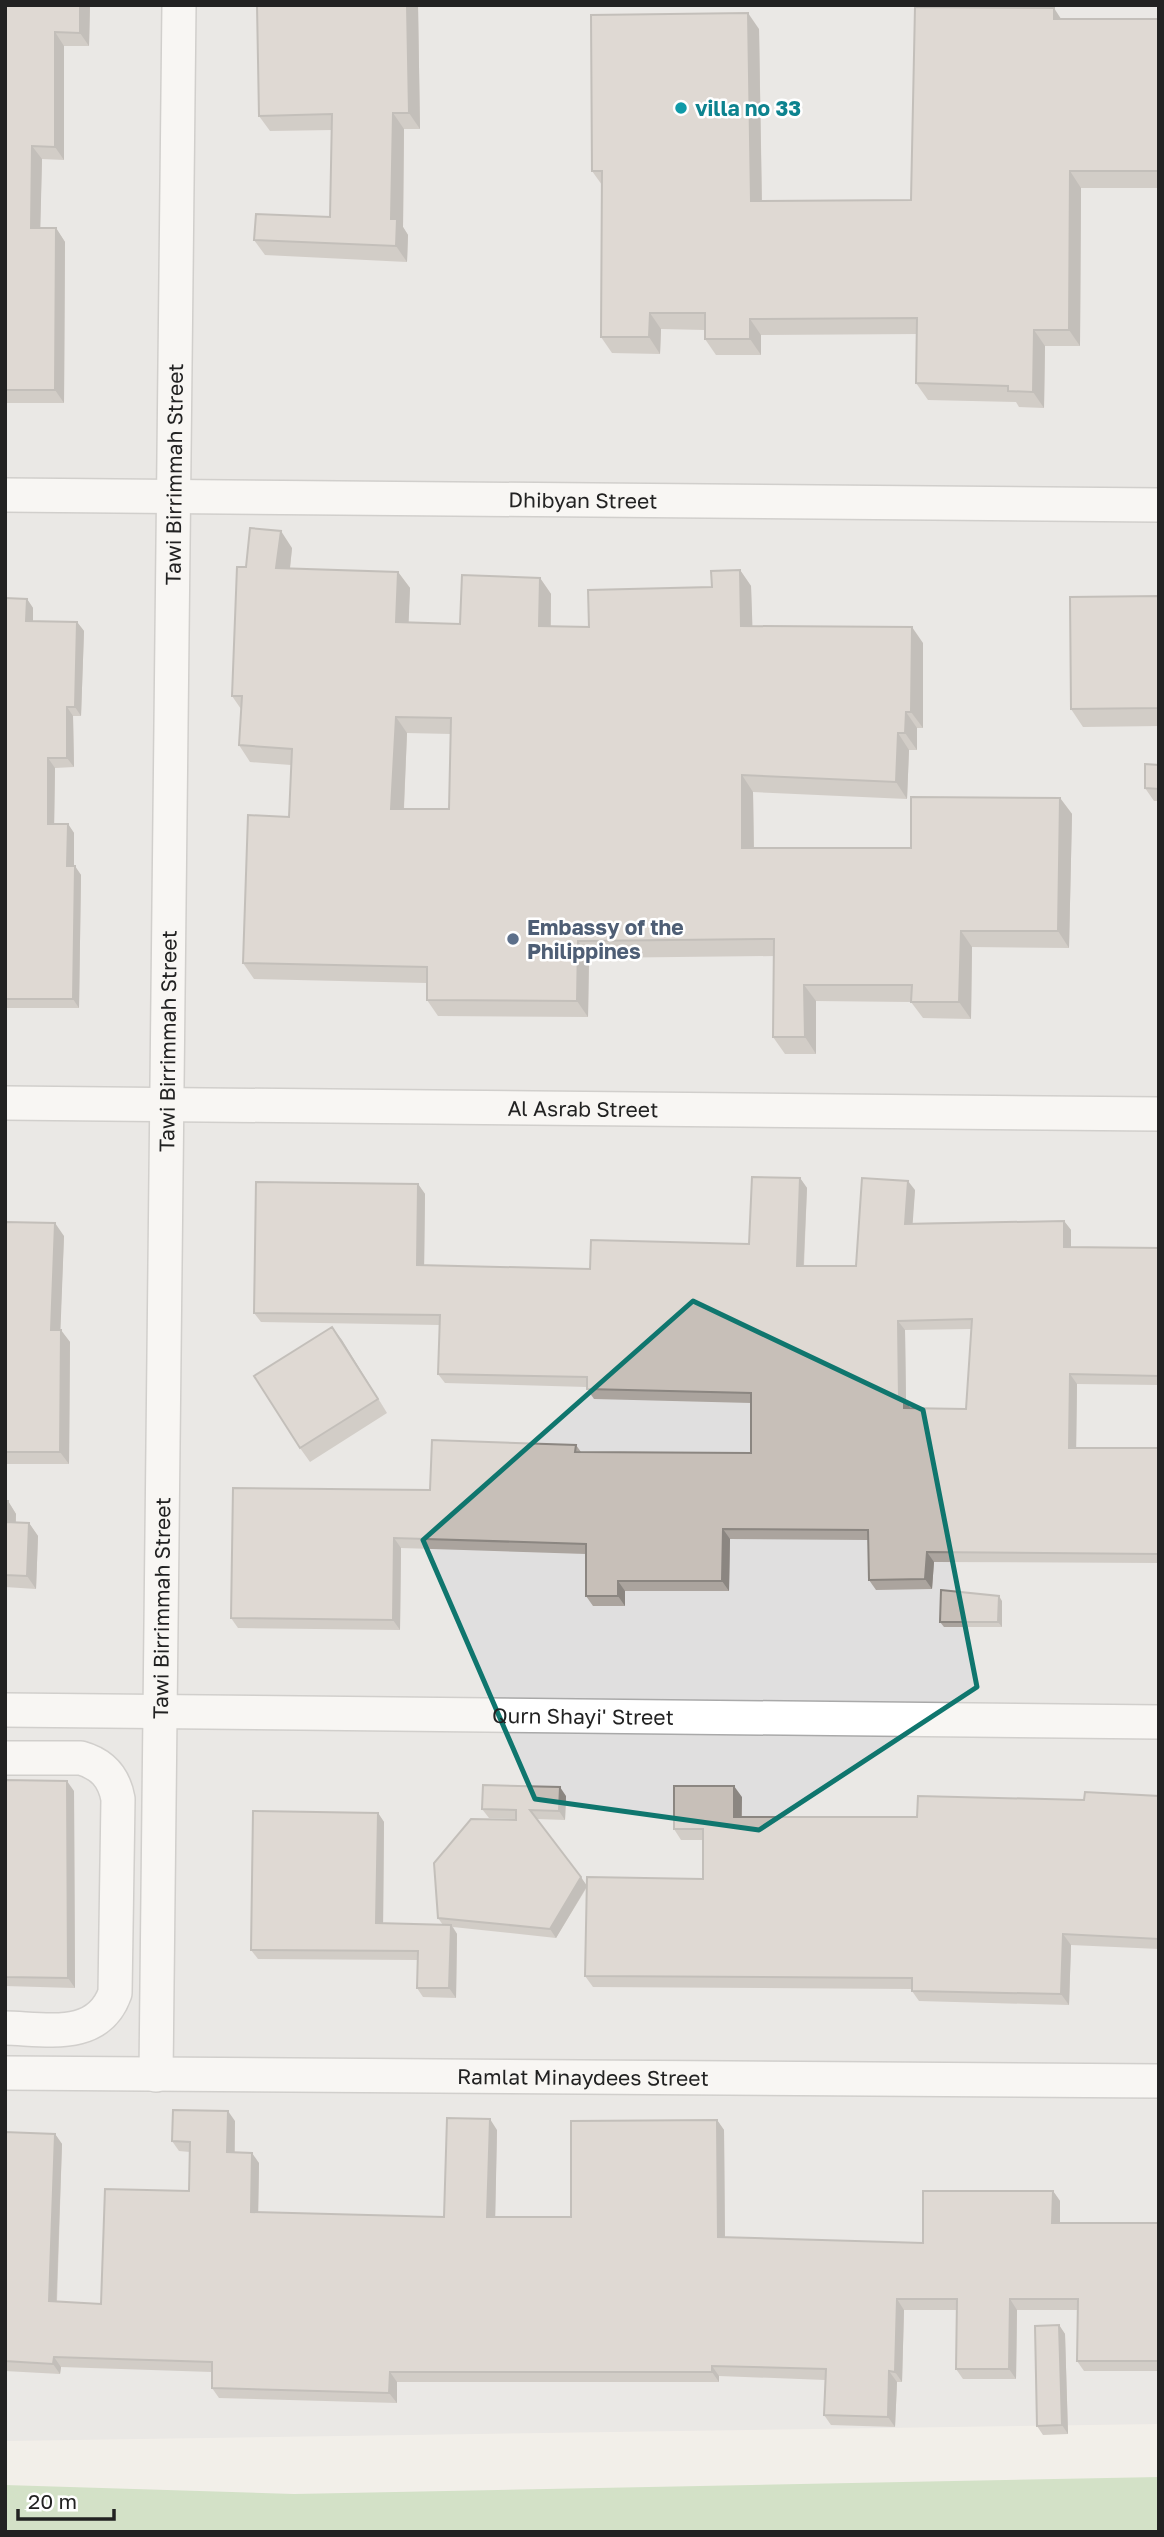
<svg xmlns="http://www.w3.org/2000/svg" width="1164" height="2537" font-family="'Golos Text',sans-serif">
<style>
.residential{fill:#e0dfdf}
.forest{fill:#add19e}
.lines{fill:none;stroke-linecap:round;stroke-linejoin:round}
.minor-casing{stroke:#a9a9a9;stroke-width:36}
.minor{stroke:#fff;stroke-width:33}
.wall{fill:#aba49e;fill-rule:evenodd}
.shaded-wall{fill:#8b8681}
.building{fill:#c7bfb8;stroke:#8b8681;stroke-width:2;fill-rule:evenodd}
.marked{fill:none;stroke:#0f766e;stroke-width:5;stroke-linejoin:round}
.culture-dot{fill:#0f9aa8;stroke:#fff;stroke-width:2.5}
.service-dot{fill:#5c6f8a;stroke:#fff;stroke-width:2.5}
.labels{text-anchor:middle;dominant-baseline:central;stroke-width:5;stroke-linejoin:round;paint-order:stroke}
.culture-label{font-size:21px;font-weight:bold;fill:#0d838f;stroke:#fff;text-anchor:start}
.street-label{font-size:21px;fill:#222;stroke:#fff}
.service-label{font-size:21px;font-weight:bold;fill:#4e5e75;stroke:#fff;text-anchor:start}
</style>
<rect width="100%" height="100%" fill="#f2efe9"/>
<!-- residential -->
<path class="residential" d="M 5,5 L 1159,5 L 1159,2424 L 5,2441 Z"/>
<!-- forest -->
<path class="forest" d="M 1159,2477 L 1159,2532 L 5,2532 L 5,2485 L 294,2494 Z"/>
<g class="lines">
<defs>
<g id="minor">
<path id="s1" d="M 5,495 L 1159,505"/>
<path id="s2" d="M 5,1103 L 1159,1114"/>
<path id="s3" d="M 5,1710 L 1159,1722"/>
<path d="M 5,1758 L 81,1758 C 102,1764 114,1777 118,1799 L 115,1993 C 98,2041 47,2029 5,2028"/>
<path id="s4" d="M 5,2073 L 1159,2081"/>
<path id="s5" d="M 156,2075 L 179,5"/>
</g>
</defs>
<!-- minor casing -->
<use href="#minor" class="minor-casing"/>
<!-- minor -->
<use href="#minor" class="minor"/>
</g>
<!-- wall -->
<path class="wall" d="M 5,5 L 90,5 L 89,46 L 64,46 L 64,160 L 42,159 L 40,228 L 56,228 L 65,242 L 64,403 L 5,403 Z
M 418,5 L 420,129 L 404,129 L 403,227 L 408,235 L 407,262 L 265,255 L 254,240 L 330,217 L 332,130 L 270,131 L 259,116 Z
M 1061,19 L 1159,19 L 1159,188 L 1081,188 L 1080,346 L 1045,346 L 1044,408 L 1019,407 L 1016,402 L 928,400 L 916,383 L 917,334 L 761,335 L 761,355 L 716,355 L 705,339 L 705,330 L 661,329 L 660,354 L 612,353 L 601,337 L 602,185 L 592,171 L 759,29 L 762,201 L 911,200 Z
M 292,548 L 290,569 L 398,572 L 410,588 L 408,623 L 460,624 L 540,578 L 551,594 L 551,626 L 589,627 L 712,587 L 740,570 L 751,586 L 752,626 L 923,643 L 923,728 L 917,728 L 917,750 L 909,750 L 907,799 L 753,792 L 754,848 L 911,848 L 1060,798 L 1072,814 L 1069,948 L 972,947 L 971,1019 L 923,1018 L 911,1002 L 816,1001 L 816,1054 L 785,1054 L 773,1037 L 774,956 L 589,958 L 588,1017 L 438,1016 L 427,1000 L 427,983 L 254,979 L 243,963 L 289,817 L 291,765 L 250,762 L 239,745 L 241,709 L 232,696 L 246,567 ZM 407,733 L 451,734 L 449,809 L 404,809 Z
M 1159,596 L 1159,726 L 1083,727 L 1071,709 Z
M 5,598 L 27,599 L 33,608 L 33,621 L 77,622 L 84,631 L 81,716 L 73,716 L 74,767 L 55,768 L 54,824 L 68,824 L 74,833 L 74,866 L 81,875 L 79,1008 L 5,1008 Z
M 1159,765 L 1159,801 L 1154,801 L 1145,788 Z
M 800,1178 L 807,1188 L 804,1266 L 856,1266 L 915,1190 L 912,1223 L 1064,1221 L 1071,1230 L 1071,1247 L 1159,1248 L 1159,1385 L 1077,1384 L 1076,1448 L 1159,1448 L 1159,1563 L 934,1562 L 932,1589 L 876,1590 L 869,1580 L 868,1540 L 730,1539 L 729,1591 L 625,1591 L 625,1606 L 593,1606 L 586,1596 L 586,1554 L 401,1548 L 400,1630 L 238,1628 L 231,1618 L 430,1490 L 576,1445 L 581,1452 L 751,1453 L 751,1403 L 594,1399 L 587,1389 L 587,1387 L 445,1383 L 438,1374 L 440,1325 L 261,1322 L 254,1313 L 418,1184 L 425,1194 L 424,1265 L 590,1269 L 749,1244 ZM 971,1329 L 966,1409 L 911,1409 L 906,1401 L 905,1330 Z
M 5,1222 L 64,1236 L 60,1330 L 70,1342 L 69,1464 L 5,1464 Z
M 332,1327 L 387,1413 L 310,1462 L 300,1448 Z
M 5,1501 L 8,1501 L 16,1514 L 16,1523 L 29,1523 L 38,1536 L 36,1589 L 5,1587 Z
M 1002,1601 L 1002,1627 L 944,1627 L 940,1622 Z
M 5,1780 L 74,1791 L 75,1988 L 5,1986 Z
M 566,1796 L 565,1820 L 537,1819 L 587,1886 L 703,1879 L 703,1840 L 681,1840 L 674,1829 L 742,1797 L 742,1817 L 917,1817 L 1084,1800 L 1159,1796 L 1159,1949 L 1071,1945 L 1069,2005 L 919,2001 L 912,1991 L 912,1989 L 593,1987 L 585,1976 L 587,1887 L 556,1938 L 453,1927 L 457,1934 L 456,1998 L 423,1997 L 417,1988 L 417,1960 L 258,1959 L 251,1950 L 378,1813 L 384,1822 L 383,1923 L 443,1925 L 438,1918 L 516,1820 L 516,1819 L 489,1818 L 482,1809 Z
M 717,2120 L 724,2130 L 725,2237 L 923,2243 L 1053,2191 L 1060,2201 L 1060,2223 L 1159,2223 L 1159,2371 L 1084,2371 L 1077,2361 L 1078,2310 L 1017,2310 L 1016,2379 L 963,2379 L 956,2369 L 957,2310 L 904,2310 L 902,2382 L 897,2382 L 895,2427 L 831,2425 L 824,2415 L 825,2380 L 719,2376 L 719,2382 L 397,2382 L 397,2403 L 219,2398 L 212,2388 L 212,2372 L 61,2367 L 60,2374 L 5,2371 L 5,2132 L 55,2134 L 62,2144 L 57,2302 L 101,2304 L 189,2191 L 190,2152 L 179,2151 L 172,2141 L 235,2121 L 235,2152 L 259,2163 L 258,2212 L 444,2217 L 497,2130 L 495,2217 L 571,2217 Z
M 1059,2325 L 1065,2334 L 1068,2434 L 1043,2435 L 1037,2426 Z"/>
<!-- shaded-wall -->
<path class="shaded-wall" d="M 80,5 L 90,5 L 89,46 L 80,33 Z
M 407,5 L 418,5 L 420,129 L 409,113 Z
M 1054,8 L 1065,25 L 1054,19 Z
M 748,13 L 759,29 L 762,217 L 751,201 Z
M 55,32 L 64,46 L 64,160 L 55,147 Z
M 393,113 L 404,129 L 403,227 L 408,235 L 407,262 L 396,246 L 391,219 Z
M 32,146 L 42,159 L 40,241 L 31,228 Z
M 1070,171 L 1081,188 L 1080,346 L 1069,330 Z
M 56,228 L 65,242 L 64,403 L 55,390 Z
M 650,313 L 661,329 L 660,354 L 649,337 Z
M 750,319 L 761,335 L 761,355 L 750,339 Z
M 1034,330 L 1045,346 L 1044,408 L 1033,392 Z
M 281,531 L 292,548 L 288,585 L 276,568 Z
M 740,570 L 751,586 L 753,642 L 741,626 Z
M 398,572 L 410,588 L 408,639 L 396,622 Z
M 540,578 L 551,594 L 550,642 L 539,626 Z
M 27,599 L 33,608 L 33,630 L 26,621 Z
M 77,622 L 84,631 L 81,716 L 75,707 Z
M 912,627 L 923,643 L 923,728 L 911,712 Z
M 67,707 L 73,716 L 74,767 L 67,758 Z
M 906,712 L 917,728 L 917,750 L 905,733 Z
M 396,717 L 407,733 L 403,826 L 391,809 Z
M 898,733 L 909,750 L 907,799 L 896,782 Z
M 48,758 L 55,768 L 54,833 L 48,824 Z
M 742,775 L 753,792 L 754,864 L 742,848 Z
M 1060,798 L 1072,814 L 1069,948 L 1058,931 Z
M 68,824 L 74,833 L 74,875 L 67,866 Z
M 75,866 L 81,875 L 79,1008 L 73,999 Z
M 961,931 L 972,947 L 971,1019 L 959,1002 Z
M 578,941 L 589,958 L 588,1017 L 577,1001 Z
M 804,985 L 816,1001 L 816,1054 L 805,1037 Z
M 800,1178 L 807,1188 L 803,1276 L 797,1266 Z
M 908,1181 L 915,1190 L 912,1233 L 905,1224 Z
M 418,1184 L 425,1194 L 424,1275 L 417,1265 Z
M 1064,1221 L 1071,1230 L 1071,1257 L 1064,1247 Z
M 55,1223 L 64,1236 L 60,1342 L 51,1330 Z
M 898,1321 L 905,1330 L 906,1401 L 911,1409 L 904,1408 L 899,1399 Z
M 332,1327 L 342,1340 L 387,1413 L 378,1399 Z
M 61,1330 L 70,1342 L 69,1464 L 60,1452 Z
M 1070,1374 L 1077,1384 L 1076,1458 L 1069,1448 Z
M 8,1501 L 16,1514 L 15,1535 L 6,1522 Z
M 29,1523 L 38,1536 L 36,1589 L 27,1576 Z
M 723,1529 L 730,1539 L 729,1591 L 722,1581 Z
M 394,1538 L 401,1548 L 400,1630 L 393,1620 Z
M 927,1552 L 934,1562 L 932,1589 L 925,1579 Z
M 618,1581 L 625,1591 L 625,1606 L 618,1596 Z
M 999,1596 L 1002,1601 L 1002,1627 L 998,1622 Z
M 67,1781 L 74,1791 L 75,1988 L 68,1978 Z
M 734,1786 L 742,1797 L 741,1828 L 734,1817 Z
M 560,1787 L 566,1796 L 565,1820 L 559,1811 Z
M 378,1813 L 384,1822 L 383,1932 L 376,1923 Z
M 581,1877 L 587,1886 L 556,1938 L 550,1929 Z
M 451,1925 L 457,1934 L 456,1998 L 449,1988 Z
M 1063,1934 L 1071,1945 L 1069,2005 L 1061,1994 Z
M 228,2111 L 235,2121 L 234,2162 L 227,2152 Z
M 490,2119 L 497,2130 L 495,2227 L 487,2217 Z
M 717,2120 L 724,2130 L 725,2247 L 718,2237 Z
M 55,2134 L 62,2144 L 56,2312 L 49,2301 Z
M 252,2153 L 259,2163 L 258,2222 L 251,2212 Z
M 1053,2191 L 1060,2201 L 1060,2233 L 1052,2223 Z
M 897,2299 L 904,2310 L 902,2382 L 895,2372 Z
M 1010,2299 L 1017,2310 L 1016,2379 L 1009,2369 Z
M 1059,2325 L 1065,2334 L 1068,2434 L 1062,2425 Z
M 54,2357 L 61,2367 L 60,2374 L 53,2364 Z
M 712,2366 L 719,2376 L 719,2382 L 712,2372 Z
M 889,2371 L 897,2382 L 895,2427 L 888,2417 Z
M 390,2372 L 397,2382 L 397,2403 L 389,2393 Z"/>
<!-- building -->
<path class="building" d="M 5,5 L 80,5 L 80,33 L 55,32 L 55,147 L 32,146 L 31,228 L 56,228 L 55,390 L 5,390 Z
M 257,5 L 407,5 L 409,113 L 393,113 L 391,219 L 397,219 L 396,246 L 254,240 L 256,214 L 330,217 L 332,114 L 259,116 Z
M 915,7 L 1054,8 L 1054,19 L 1159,19 L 1159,171 L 1070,171 L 1069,330 L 1034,330 L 1033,392 L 1008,391 L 1008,386 L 916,383 L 917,318 L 750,319 L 750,339 L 705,339 L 705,313 L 650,313 L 649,337 L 601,337 L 602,171 L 592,171 L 591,15 L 748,13 L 751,201 L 911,200 Z
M 250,528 L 281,531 L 276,568 L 398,572 L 396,622 L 460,624 L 462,575 L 540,578 L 539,626 L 589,627 L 588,590 L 712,587 L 711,571 L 740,570 L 741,626 L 912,627 L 911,712 L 906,712 L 905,733 L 898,733 L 896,782 L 742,775 L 742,848 L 911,848 L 911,797 L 1060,798 L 1058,931 L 961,931 L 959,1002 L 911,1002 L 912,985 L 804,985 L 805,1037 L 773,1037 L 774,939 L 578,941 L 577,1001 L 427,1000 L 427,967 L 243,963 L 248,815 L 289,817 L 292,749 L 239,745 L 242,696 L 232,696 L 237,567 L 246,567 ZM 396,717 L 451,718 L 449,809 L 391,809 Z
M 1159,596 L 1159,708 L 1071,709 L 1070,597 Z
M 5,598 L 27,599 L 26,621 L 77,622 L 75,707 L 67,707 L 67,758 L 48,758 L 48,824 L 68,824 L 67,866 L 75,866 L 73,999 L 5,999 Z
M 1145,764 L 1159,765 L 1159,789 L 1145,788 Z
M 752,1177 L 800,1178 L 797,1266 L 856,1266 L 862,1178 L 908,1181 L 905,1224 L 1064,1221 L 1064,1247 L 1159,1248 L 1159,1376 L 1070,1374 L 1069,1448 L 1159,1448 L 1159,1554 L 927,1552 L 925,1579 L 869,1580 L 868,1530 L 723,1529 L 722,1581 L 618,1581 L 618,1596 L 586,1596 L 586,1544 L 394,1538 L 393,1620 L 231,1618 L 233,1488 L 430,1490 L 432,1440 L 576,1445 L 575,1452 L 751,1453 L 751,1393 L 587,1389 L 587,1377 L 438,1374 L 440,1315 L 254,1313 L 256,1182 L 418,1184 L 417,1265 L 590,1269 L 591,1240 L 749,1244 ZM 972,1319 L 966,1409 L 904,1408 L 904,1399 L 899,1399 L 898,1321 Z
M 5,1222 L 55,1223 L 51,1330 L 61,1330 L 60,1452 L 5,1452 Z
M 332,1327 L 378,1399 L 300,1448 L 254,1376 Z
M 5,1501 L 8,1501 L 6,1522 L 29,1523 L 27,1576 L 5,1575 Z
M 941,1590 L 999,1596 L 998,1622 L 940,1622 Z
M 5,1780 L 67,1781 L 68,1978 L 5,1977 Z
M 483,1785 L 560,1787 L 559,1811 L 530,1810 L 581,1877 L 550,1929 L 438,1918 L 434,1863 L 471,1819 L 516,1820 L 516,1810 L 482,1809 Z
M 674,1786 L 734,1786 L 734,1817 L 917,1817 L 918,1796 L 1084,1800 L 1085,1792 L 1159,1796 L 1159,1939 L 1063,1934 L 1061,1994 L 912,1991 L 912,1978 L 585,1976 L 587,1877 L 703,1879 L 703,1829 L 674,1829 Z
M 253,1811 L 378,1813 L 376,1923 L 451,1925 L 449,1988 L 417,1988 L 418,1951 L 251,1950 Z
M 173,2110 L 228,2111 L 227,2152 L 252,2153 L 251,2212 L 444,2217 L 447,2118 L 490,2119 L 487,2217 L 571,2217 L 571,2121 L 717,2120 L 718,2237 L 923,2243 L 923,2191 L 1053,2191 L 1052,2223 L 1159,2223 L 1159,2361 L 1077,2361 L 1078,2299 L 1010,2299 L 1009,2369 L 956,2369 L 957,2299 L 897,2299 L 895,2372 L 889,2371 L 888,2417 L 824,2415 L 826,2369 L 712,2366 L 712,2372 L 390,2372 L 389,2393 L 212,2388 L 212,2362 L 54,2357 L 53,2364 L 5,2361 L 5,2132 L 55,2134 L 49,2301 L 101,2304 L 105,2189 L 189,2191 L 190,2142 L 172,2141 Z
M 1059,2325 L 1062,2425 L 1037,2426 L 1035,2326 Z"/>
<!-- marked area -->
<path d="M0 0H1164V2537H0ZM 693,1301 L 923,1410 L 977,1687 L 759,1830 L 535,1799 L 423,1540 Z" fill="#f2efe9" fill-opacity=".55" fill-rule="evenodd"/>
<path class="marked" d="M 693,1301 L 923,1410 L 977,1687 L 759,1830 L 535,1799 L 423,1540 Z"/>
<!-- markers -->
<circle class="culture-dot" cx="681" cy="108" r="7"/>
<circle class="service-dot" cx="513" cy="939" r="7"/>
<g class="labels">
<!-- culture labels -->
<g class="culture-label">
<text x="695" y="108">villa no 33</text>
</g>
<!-- street labels -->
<g class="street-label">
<text stroke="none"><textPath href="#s5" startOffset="1601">Tawi Birrimmah Street</textPath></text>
<text stroke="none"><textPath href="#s1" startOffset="578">Dhibyan Street</textPath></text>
<text stroke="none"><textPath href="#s5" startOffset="1034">Tawi Birrimmah Street</textPath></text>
<text stroke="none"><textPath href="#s2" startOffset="578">Al Asrab Street</textPath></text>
<text stroke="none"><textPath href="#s5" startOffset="467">Tawi Birrimmah Street</textPath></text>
<text stroke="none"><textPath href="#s3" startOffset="578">Qurn Shayi' Street</textPath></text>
<text stroke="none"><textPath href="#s4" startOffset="578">Ramlat Minaydees Street</textPath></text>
</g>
<!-- service labels -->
<g class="service-label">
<text x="527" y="927">Embassy of the<tspan x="527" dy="24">Philippines</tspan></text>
</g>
</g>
<!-- border -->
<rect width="1164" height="2537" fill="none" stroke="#222222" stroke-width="14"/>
<!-- scale -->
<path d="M18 2509v10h96v-10" fill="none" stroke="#222222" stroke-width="3.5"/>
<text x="28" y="2509" font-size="21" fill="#222222" stroke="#ffffff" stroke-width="5" paint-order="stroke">20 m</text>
</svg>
